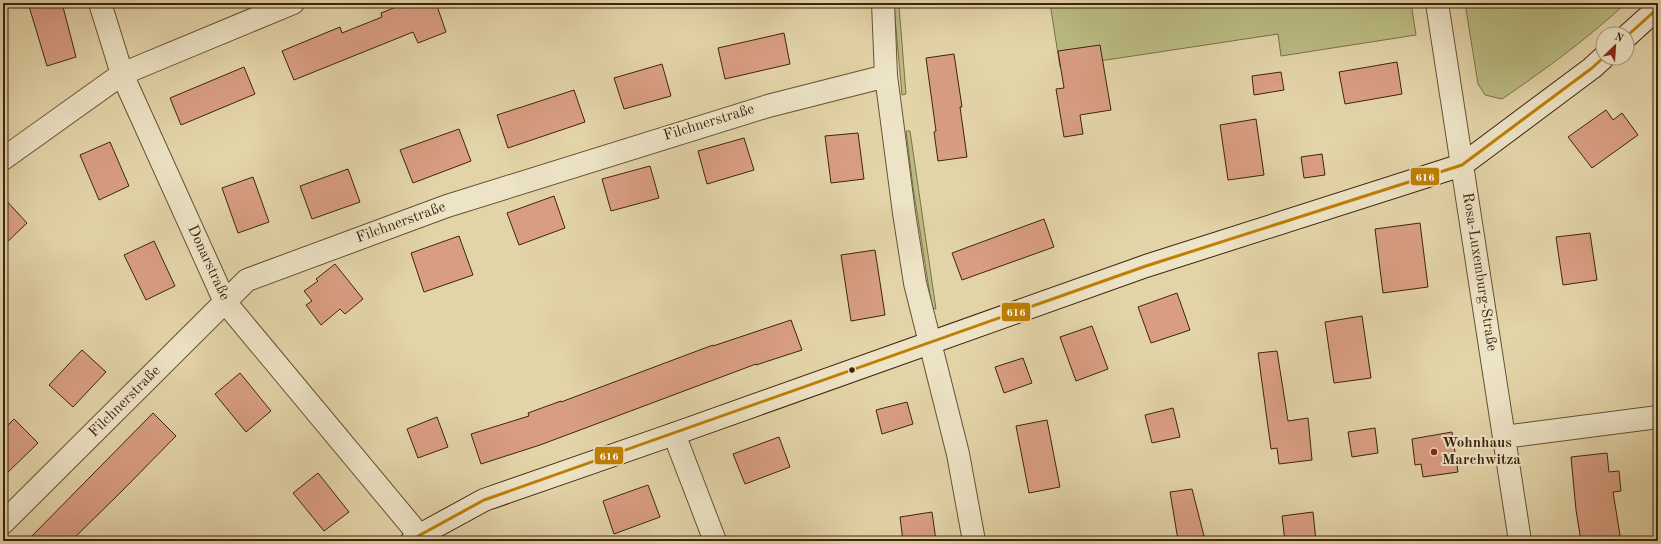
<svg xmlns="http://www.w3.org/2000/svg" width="1661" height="544" font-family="'Old Standard TT',serif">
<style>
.green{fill:#babb83;stroke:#7c7048}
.building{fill:#d99e82;stroke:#3d250c}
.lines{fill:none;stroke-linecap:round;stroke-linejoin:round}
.street-casing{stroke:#665133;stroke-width:24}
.secondary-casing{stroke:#3d250c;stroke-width:24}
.street{stroke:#ede3c6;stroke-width:22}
.secondary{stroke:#ede3c6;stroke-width:22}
.bus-1-casing{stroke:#ede3c6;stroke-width:6}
.bus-1{stroke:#bf7f04;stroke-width:3}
.bus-dot{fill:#3d250c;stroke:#ede3c6;stroke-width:1.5}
.poi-dot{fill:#8f2418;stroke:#ede3c6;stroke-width:1.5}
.labels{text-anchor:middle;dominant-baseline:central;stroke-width:4;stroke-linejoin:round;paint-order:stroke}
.street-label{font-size:15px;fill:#3d250c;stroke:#ede3c6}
.poi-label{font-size:15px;font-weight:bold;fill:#3d250c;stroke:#ede3c6;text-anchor:start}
.line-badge{stroke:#ede3c6;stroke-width:1.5}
.badge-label{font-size:11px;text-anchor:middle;font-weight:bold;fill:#fff}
</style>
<rect width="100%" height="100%" fill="#e3d4a8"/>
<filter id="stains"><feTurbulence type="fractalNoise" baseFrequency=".005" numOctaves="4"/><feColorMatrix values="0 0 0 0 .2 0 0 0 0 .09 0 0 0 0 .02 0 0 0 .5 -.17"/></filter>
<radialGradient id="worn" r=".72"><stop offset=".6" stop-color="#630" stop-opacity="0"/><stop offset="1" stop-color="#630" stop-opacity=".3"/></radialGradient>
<!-- green -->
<path class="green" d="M 1050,3 L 1411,3 L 1416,35 L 1281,56 L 1278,34 L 1060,67 Z
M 1465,3 L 1626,3 C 1587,39 1546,69 1502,99 L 1485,95 L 1478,84 Z
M 894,6 L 899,6 L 906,94 L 902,95 Z
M 906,131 L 910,131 L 936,309 L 932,308 L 913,187 Z"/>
<!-- building -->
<path class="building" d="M 28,3 L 62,3 L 76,57 L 47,66 Z
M 406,3 L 436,3 L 446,32 L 418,43 L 413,32 L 294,80 L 282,51 L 340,27 L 342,33 L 382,17 L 381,13 Z
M 784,33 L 790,64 L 725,79 L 718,48 Z
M 1100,45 L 1111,110 L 1080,115 L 1083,134 L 1064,137 L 1056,89 L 1064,88 L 1058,51 Z
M 954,54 L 962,107 L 960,107 L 967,157 L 938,161 L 934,132 L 936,131 L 926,58 Z
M 1397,62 L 1402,94 L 1345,104 L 1339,72 Z
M 662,64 L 671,96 L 624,109 L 614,78 Z
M 244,67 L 255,94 L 181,125 L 170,98 Z
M 1281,72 L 1284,90 L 1254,95 L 1252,76 Z
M 574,90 L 585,122 L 508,148 L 497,115 Z
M 1606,110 L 1613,120 L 1622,113 L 1638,135 L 1592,168 L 1568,137 Z
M 1256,119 L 1264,175 L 1228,180 L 1220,125 Z
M 459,129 L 471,161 L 413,183 L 400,150 Z
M 858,133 L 864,179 L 831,183 L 825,136 Z
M 744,138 L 754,170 L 707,184 L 698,151 Z
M 110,142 L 129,186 L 99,200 L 80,155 Z
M 1322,154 L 1325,175 L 1304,178 L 1301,157 Z
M 650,166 L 659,198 L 611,211 L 602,179 Z
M 348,169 L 360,202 L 312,219 L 300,186 Z
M 253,177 L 269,222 L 238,233 L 222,188 Z
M 554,196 L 565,228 L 519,245 L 507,213 Z
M 3,197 L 27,223 L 3,246 Z
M 1044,219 L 1054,247 L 962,280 L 952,253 Z
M 1420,223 L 1428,287 L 1383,293 L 1375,229 Z
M 1590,233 L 1597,280 L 1563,285 L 1556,237 Z
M 459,236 L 473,275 L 424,292 L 411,253 Z
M 154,241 L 175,286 L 146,300 L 124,255 Z
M 875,250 L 885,315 L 851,321 L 841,255 Z
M 335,264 L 363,299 L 345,314 L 340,309 L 321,325 L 306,305 L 312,301 L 304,291 L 318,281 L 316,279 Z
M 1177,293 L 1190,330 L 1151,343 L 1138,307 Z
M 1362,316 L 1371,378 L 1334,383 L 1325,322 Z
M 791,320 L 802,350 L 756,365 L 756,364 L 540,445 L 481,464 L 471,434 L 529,416 L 528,413 L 561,401 L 561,402 L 713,345 L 713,346 Z
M 1092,326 L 1108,369 L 1076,381 L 1060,337 Z
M 82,350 L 106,372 L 73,407 L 49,385 Z
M 1277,351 L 1288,421 L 1308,418 L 1312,460 L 1279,464 L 1277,448 L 1271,449 L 1258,353 Z
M 1023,358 L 1032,383 L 1004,393 L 995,367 Z
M 240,373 L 271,411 L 246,432 L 215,394 Z
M 907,402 L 913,424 L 882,434 L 876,410 Z
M 1173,408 L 1180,437 L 1152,443 L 1145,415 Z
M 153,413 L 176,436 L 121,492 L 71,541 L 27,541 Z
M 437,417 L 448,447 L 418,458 L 407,429 Z
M 14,419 L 38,443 L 3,477 L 3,430 Z
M 1047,420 L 1060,487 L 1029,493 L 1016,426 Z
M 1375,428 L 1378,453 L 1352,457 L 1348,432 Z
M 1452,432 L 1458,472 L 1423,477 L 1421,464 L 1415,465 L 1412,439 Z
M 779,437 L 790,467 L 745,484 L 733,454 Z
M 1607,453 L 1609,472 L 1619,471 L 1621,491 L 1613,492 L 1621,541 L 1581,541 L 1576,510 L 1571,457 Z
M 318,473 L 349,512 L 324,531 L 293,493 Z
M 648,485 L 660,517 L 614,534 L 603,501 Z
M 1192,489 L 1204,536 L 1178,540 L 1170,492 Z
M 932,512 L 936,541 L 903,541 L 900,517 Z
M 1313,512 L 1316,541 L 1285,541 L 1282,516 Z"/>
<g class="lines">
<defs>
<path id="street" d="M 100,3 L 122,74 L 225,302 L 424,541
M 883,3 L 886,76 L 904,213 L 915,283 L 958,454 L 974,541
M 1437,3 L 1520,541
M 3,159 L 122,74 L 293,3
M 674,434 L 715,541
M 1504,437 L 1658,417
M 3,523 L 247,280 L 447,206 L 768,106 L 886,76"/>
<path id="secondary" d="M 1627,36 L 1658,8
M 412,541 L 420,535 L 484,500 L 674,434 L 1146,266 L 1462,165 L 1592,68 L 1603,58"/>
</defs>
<!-- street casing -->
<use href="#street" class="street-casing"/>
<!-- secondary casing -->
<use href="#secondary" class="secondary-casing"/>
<!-- street -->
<use href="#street" class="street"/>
<!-- secondary -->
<use href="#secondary" class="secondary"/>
<defs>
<path id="bus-1" d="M 1627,36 L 1658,8
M 412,541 L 420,535 L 484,500 L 1146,266 L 1462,165 L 1592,68 L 1603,58"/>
</defs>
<!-- bus-1 casing -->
<use href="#bus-1" class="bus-1-casing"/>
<!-- bus-1 -->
<use href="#bus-1" class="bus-1"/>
</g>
<!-- markers -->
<circle class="bus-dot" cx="852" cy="370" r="3.5"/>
<circle class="poi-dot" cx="1434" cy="452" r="4"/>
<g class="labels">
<!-- street labels -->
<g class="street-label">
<text transform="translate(709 123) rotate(-17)">Filchnerstraße</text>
<text transform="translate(401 223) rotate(-20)">Filchnerstraße</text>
<text transform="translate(208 263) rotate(65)">Donarstraße</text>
<text transform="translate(1479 272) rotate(81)">Rosa-Luxemburg-Straße</text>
<text transform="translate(125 402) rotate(-45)">Filchnerstraße</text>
</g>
<!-- poi labels -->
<g class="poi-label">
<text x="1442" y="443">Wohnhaus<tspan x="1442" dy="17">Marchwitza</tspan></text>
</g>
</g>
<g class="line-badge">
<rect x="1410" y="167" width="30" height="19" rx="4" fill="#bf7f04"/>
<rect x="1001" y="302" width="30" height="20" rx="4" fill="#bf7f04"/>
<rect x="594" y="446" width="30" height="19" rx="4" fill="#bf7f04"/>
</g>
<g class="badge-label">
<text x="1425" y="181">616</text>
<text x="1016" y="316">616</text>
<text x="609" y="460">616</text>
</g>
<!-- margin -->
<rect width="1661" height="544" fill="none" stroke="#e3d4a8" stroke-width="16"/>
<rect x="4" y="4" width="1653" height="536" fill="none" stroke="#3d250c" stroke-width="2"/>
<rect x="8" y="8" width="1645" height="528" fill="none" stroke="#3d250c"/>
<!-- north arrow -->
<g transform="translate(1615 46) rotate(25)"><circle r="19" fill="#ede3c6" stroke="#a7977c"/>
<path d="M0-3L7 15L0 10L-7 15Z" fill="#8f2418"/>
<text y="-6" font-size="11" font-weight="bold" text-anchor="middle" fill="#3d250c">N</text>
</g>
<rect width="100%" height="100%" filter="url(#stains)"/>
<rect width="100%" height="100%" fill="url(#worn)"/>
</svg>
